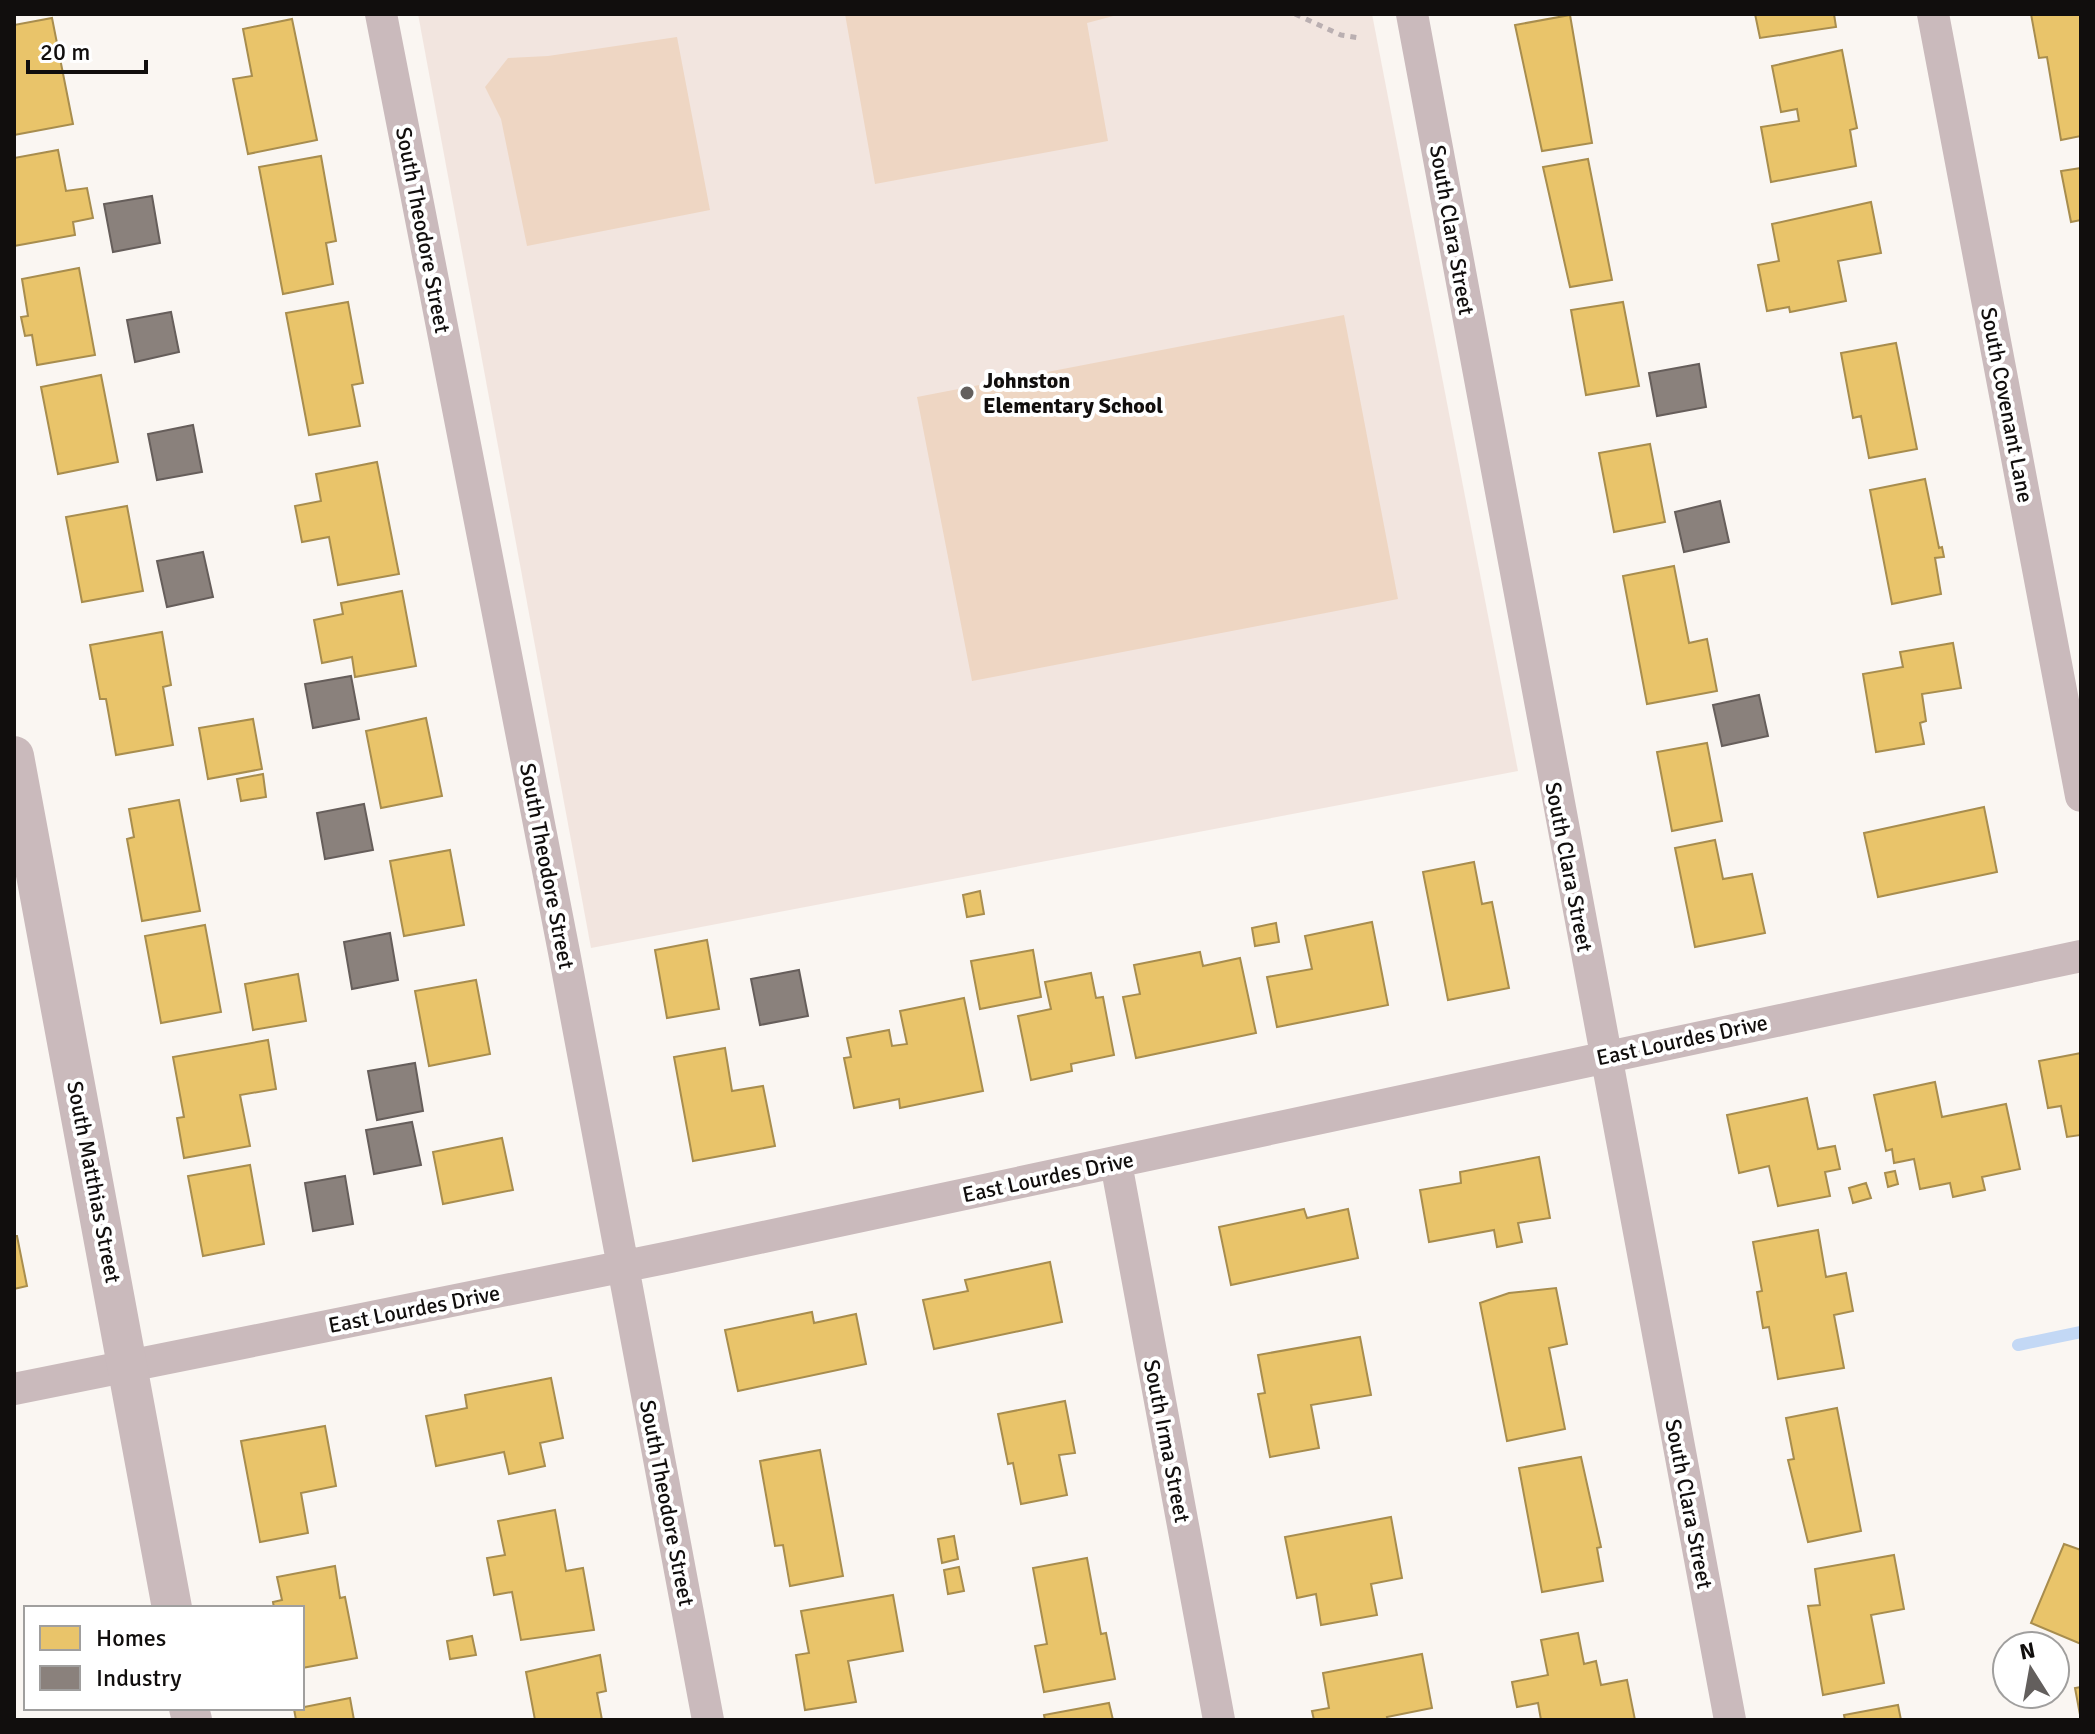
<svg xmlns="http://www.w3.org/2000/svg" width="2095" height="1734" font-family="Signika,sans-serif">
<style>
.education{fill:#f2e5df}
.green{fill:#eed6c3}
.homes{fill:#e9c46a;stroke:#a88d4e;stroke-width:2}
.industry{fill:#8a817c;stroke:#665e5b;stroke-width:2}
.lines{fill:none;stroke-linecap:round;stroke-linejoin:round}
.stream{stroke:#c3d8f5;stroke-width:12}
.path{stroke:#baafb1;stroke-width:5;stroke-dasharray:6 6;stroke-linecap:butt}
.minor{stroke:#cababc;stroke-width:32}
.tertiary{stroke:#cababc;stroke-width:40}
.poi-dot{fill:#635f5d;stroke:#fff;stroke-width:3}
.labels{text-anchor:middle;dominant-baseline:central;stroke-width:8;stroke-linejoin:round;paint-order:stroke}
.street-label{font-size:22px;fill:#110e0d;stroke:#fff}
.poi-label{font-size:22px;font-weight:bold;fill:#110e0d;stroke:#fff;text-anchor:start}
</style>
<rect width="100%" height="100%" fill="#faf6f2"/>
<!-- education -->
<path class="education" d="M 418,14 L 1372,14 L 1518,771 L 591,948 Z"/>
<!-- green -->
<path class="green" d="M 845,14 L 1121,14 L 1087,23 L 1108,141 L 875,184 Z
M 677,37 L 710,210 L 527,246 L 501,119 L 485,87 L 508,58 L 548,56 Z
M 1344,315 L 1398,599 L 972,681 L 917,397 Z"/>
<!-- homes -->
<path class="homes" d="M 1755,14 L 1834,14 L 1836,27 L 1760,38 Z
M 2031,14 L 2081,14 L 2081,136 L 2061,140 L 2047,57 L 2039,58 Z
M 1570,15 L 1592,143 L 1542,151 L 1515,25 Z
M 52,18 L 73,124 L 14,135 L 14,25 Z
M 292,19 L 317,140 L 248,154 L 233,79 L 252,76 L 243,29 Z
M 1842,50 L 1857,128 L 1850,130 L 1856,166 L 1771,182 L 1761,127 L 1799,121 L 1797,109 L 1781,112 L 1772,66 Z
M 58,150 L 66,191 L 87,188 L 93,218 L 73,222 L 75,235 L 14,246 L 14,158 Z
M 321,156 L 336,241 L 326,243 L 333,284 L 283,294 L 259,167 Z
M 1588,159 L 1612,280 L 1570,287 L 1543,167 Z
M 2081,168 L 2081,220 L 2071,222 L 2061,171 Z
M 1871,202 L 1881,253 L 1838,261 L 1846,301 L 1790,312 L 1789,307 L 1767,311 L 1758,265 L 1779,261 L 1772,224 Z
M 79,268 L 95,355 L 37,365 L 32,335 L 25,336 L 21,317 L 28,316 L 22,279 Z
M 348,302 L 363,383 L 352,385 L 360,426 L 309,435 L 286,313 Z
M 1623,302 L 1639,386 L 1586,395 L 1571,310 Z
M 1896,343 L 1917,449 L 1869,458 L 1861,416 L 1853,418 L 1841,353 Z
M 101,375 L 118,462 L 58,474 L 41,387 Z
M 1650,444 L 1665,522 L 1614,532 L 1599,453 Z
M 377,462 L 399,574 L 338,585 L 329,537 L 302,542 L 295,506 L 321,501 L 316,474 Z
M 1925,479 L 1939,548 L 1942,547 L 1944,557 L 1935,558 L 1941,594 L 1892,604 L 1870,490 Z
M 127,506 L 143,591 L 82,602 L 66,517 Z
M 1674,566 L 1689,643 L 1707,639 L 1717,691 L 1647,704 L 1623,576 Z
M 402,591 L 416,666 L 355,677 L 352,657 L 322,663 L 314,620 L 343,614 L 341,603 Z
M 162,632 L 171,685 L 163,687 L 173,745 L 116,755 L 106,699 L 100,699 L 90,645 Z
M 1953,643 L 1961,688 L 1922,694 L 1926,721 L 1920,723 L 1924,744 L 1876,752 L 1863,674 L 1903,667 L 1900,652 Z
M 426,718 L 442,796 L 381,808 L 366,731 Z
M 253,719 L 262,769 L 208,779 L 199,728 Z
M 1707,743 L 1722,821 L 1672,831 L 1657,752 Z
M 263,774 L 266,797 L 241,801 L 237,779 Z
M 179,800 L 200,911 L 142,921 L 127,839 L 134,837 L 129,809 Z
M 1984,807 L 1997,872 L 1878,897 L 1864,833 Z
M 1715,840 L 1723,879 L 1752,874 L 1765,933 L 1695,947 L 1675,848 Z
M 450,850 L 464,925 L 404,936 L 390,861 Z
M 1474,862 L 1482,904 L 1492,902 L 1509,988 L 1448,1000 L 1423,872 Z
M 980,891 L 984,914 L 967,917 L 963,895 Z
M 1372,922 L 1388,1005 L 1277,1027 L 1267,977 L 1312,969 L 1305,936 Z
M 1276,923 L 1279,942 L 1255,946 L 1252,928 Z
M 205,925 L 221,1012 L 161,1023 L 145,936 Z
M 707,940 L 719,1009 L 667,1018 L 655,950 Z
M 1033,950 L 1041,997 L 980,1009 L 971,961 Z
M 1200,952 L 1203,966 L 1240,958 L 1256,1033 L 1136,1058 L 1123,997 L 1140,994 L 1134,965 Z
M 1091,973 L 1096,998 L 1103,997 L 1114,1055 L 1071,1064 L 1072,1071 L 1031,1080 L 1018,1016 L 1051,1009 L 1045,982 Z
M 298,974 L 306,1021 L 253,1030 L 245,984 Z
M 476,980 L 490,1054 L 429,1066 L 415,991 Z
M 964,998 L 983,1091 L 900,1108 L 899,1099 L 854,1108 L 844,1058 L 851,1057 L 847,1038 L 889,1030 L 892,1046 L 907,1044 L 900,1011 Z
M 268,1040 L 276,1089 L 240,1095 L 250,1146 L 184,1158 L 177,1118 L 184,1117 L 173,1057 Z
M 725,1048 L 732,1091 L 763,1086 L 775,1146 L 693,1161 L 674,1057 Z
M 2081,1053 L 2081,1135 L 2067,1137 L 2061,1106 L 2048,1108 L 2039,1061 Z
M 1935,1082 L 1942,1117 L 2006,1104 L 2020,1169 L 1982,1177 L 1985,1190 L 1953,1197 L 1950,1183 L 1920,1189 L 1914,1159 L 1894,1163 L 1892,1149 L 1886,1151 L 1874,1095 Z
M 1807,1098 L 1818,1149 L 1835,1146 L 1840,1169 L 1825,1172 L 1830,1196 L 1778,1206 L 1769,1166 L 1739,1173 L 1727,1115 Z
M 502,1138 L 513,1190 L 443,1204 L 433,1152 Z
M 1539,1157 L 1550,1218 L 1518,1223 L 1522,1242 L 1497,1247 L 1494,1230 L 1429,1242 L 1420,1190 L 1461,1183 L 1460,1172 Z
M 250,1165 L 264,1244 L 203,1256 L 188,1176 Z
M 1895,1171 L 1898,1184 L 1888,1187 L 1885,1173 Z
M 1866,1183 L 1871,1198 L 1853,1203 L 1849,1188 Z
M 1304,1209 L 1307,1218 L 1348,1209 L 1358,1258 L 1231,1285 L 1219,1227 Z
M 1818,1230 L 1826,1277 L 1846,1273 L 1853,1311 L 1834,1315 L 1844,1368 L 1778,1379 L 1769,1327 L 1763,1328 L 1757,1292 L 1762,1291 L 1753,1242 Z
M 14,1236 L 17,1236 L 27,1286 L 14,1289 Z
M 1050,1262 L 1062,1322 L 934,1349 L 923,1300 L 968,1291 L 965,1280 Z
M 1556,1288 L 1567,1344 L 1549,1348 L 1565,1429 L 1507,1441 L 1480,1303 L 1509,1293 Z
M 812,1312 L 814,1323 L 856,1314 L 866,1364 L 738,1391 L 725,1330 Z
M 1360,1337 L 1371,1395 L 1311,1405 L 1319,1448 L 1270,1457 L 1258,1394 L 1265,1393 L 1258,1355 Z
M 551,1378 L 563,1438 L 540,1443 L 545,1466 L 509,1474 L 504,1452 L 436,1466 L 426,1416 L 467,1408 L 465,1395 Z
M 1065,1401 L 1075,1453 L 1059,1455 L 1067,1495 L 1021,1504 L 1013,1463 L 1008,1464 L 998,1414 Z
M 1837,1408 L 1861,1531 L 1808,1542 L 1788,1460 L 1794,1459 L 1786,1418 Z
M 325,1426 L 336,1486 L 301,1493 L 308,1533 L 260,1542 L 241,1441 Z
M 820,1450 L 843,1576 L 790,1586 L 783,1545 L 775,1546 L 760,1461 Z
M 1581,1457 L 1601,1547 L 1597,1548 L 1603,1581 L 1542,1592 L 1519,1468 Z
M 555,1510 L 566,1571 L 583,1568 L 594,1630 L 521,1640 L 512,1592 L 494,1595 L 487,1558 L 505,1555 L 498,1521 Z
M 1391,1517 L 1402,1578 L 1371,1584 L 1377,1615 L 1321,1625 L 1316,1594 L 1297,1598 L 1285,1537 Z
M 954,1536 L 958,1559 L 942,1563 L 938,1539 Z
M 2064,1544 L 2081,1550 L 2081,1644 L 2031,1623 Z
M 1894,1555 L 1904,1609 L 1871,1615 L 1884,1683 L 1823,1695 L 1808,1606 L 1820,1605 L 1815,1569 Z
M 1087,1558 L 1101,1634 L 1106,1633 L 1115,1679 L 1044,1692 L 1035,1646 L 1047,1644 L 1033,1568 Z
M 335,1566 L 340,1598 L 345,1597 L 357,1658 L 302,1668 L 302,1608 L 274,1608 L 273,1602 L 282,1600 L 277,1577 Z
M 959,1567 L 964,1591 L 948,1594 L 944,1570 Z
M 893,1595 L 903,1651 L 848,1661 L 856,1702 L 805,1710 L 796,1655 L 809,1653 L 801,1611 Z
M 1578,1633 L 1584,1664 L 1596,1661 L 1601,1685 L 1627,1680 L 1635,1720 L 1541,1720 L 1538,1703 L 1517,1707 L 1512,1682 L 1548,1675 L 1541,1640 Z
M 472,1636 L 476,1655 L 450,1659 L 447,1641 Z
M 1422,1654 L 1432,1708 L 1387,1717 L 1388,1720 L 1314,1720 L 1312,1711 L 1329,1708 L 1323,1673 Z
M 600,1655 L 606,1691 L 597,1693 L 602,1720 L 535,1720 L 526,1672 Z
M 2081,1687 L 2081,1720 L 2075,1688 Z
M 350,1698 L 354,1720 L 296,1720 L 294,1709 Z
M 1109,1703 L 1113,1720 L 1045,1720 L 1044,1715 Z
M 1898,1705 L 1901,1720 L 1845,1720 L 1844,1715 Z"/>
<!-- industry -->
<path class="industry" d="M 152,196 L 160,243 L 113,252 L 104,204 Z
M 171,312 L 179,352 L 135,362 L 127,320 Z
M 1699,364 L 1706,407 L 1657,416 L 1649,373 Z
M 193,425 L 202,472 L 157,480 L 148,434 Z
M 1720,501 L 1729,542 L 1684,552 L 1675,512 Z
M 203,552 L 213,597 L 167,607 L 157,561 Z
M 351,676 L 359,719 L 313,728 L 305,684 Z
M 1759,695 L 1768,736 L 1722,746 L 1713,705 Z
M 364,804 L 373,850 L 325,859 L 317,813 Z
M 390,933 L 398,980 L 352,989 L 344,942 Z
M 799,970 L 808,1016 L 760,1025 L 751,979 Z
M 415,1063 L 423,1111 L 377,1120 L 368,1071 Z
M 412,1122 L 421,1165 L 374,1174 L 366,1130 Z
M 345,1176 L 353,1224 L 313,1231 L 305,1183 Z"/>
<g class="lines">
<!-- stream -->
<path class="stream" d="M 2018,1345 L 2081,1332"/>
<!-- path -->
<path class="path" d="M 1295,14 L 1341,35 L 1360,38"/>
<!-- minor -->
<path class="minor" d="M 381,14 L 564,952 L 708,1720
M 1412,14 L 1730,1720
M 1933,14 L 2081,796
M 1116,1163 L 1219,1720
M 14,1389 L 670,1257 L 2081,956"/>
<!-- tertiary -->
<path class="tertiary" d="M 14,756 L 172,1608
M 189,1708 L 192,1720"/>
</g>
<!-- markers -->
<circle class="poi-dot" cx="967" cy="393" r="8"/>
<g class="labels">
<!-- street labels -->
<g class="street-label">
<text transform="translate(423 230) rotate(79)">South Theodore Street</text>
<text transform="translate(1452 230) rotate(80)">South Clara Street</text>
<text transform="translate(2007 405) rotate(79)">South Covenant Lane</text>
<text transform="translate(547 866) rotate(79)">South Theodore Street</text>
<text transform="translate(1569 867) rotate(79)">South Clara Street</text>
<text transform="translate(1682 1040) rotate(-12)">East Lourdes Drive</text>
<text transform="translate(1048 1177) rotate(-12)">East Lourdes Drive</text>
<text transform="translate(94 1182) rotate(79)">South Matthias Street</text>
<text transform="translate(414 1309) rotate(-11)">East Lourdes Drive</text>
<text transform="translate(1167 1441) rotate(79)">South Irma Street</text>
<text transform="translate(667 1503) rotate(79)">South Theodore Street</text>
<text transform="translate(1689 1504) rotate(79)">South Clara Street</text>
</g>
<!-- poi labels -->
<g class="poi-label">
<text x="983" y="380">Johnston<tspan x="983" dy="25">Elementary School</tspan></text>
</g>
</g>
<!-- border -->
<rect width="2095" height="1734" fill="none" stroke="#110e0d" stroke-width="32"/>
<!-- legend -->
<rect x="24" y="1606" width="280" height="104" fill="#ffffff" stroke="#a09f9e" stroke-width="2"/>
<rect x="40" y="1626" width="40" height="24" fill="#e9c46a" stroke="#a09f9e" stroke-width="2"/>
<text x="96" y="1646" font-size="24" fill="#110e0d">Homes</text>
<rect x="40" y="1666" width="40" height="24" fill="#8a817c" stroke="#a09f9e" stroke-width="2"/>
<text x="96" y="1686" font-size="24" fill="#110e0d">Industry</text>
<!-- north arrow -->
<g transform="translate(2031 1670) rotate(349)"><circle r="38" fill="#ffffff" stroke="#a09f9e" stroke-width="2"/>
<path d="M0-6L14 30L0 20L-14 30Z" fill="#635f5d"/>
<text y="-12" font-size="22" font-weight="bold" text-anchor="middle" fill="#110e0d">N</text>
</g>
<!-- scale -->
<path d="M28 60v12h118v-12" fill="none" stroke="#110e0d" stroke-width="4"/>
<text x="40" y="60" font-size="24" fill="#110e0d" stroke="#ffffff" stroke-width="6" paint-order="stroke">20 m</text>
</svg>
